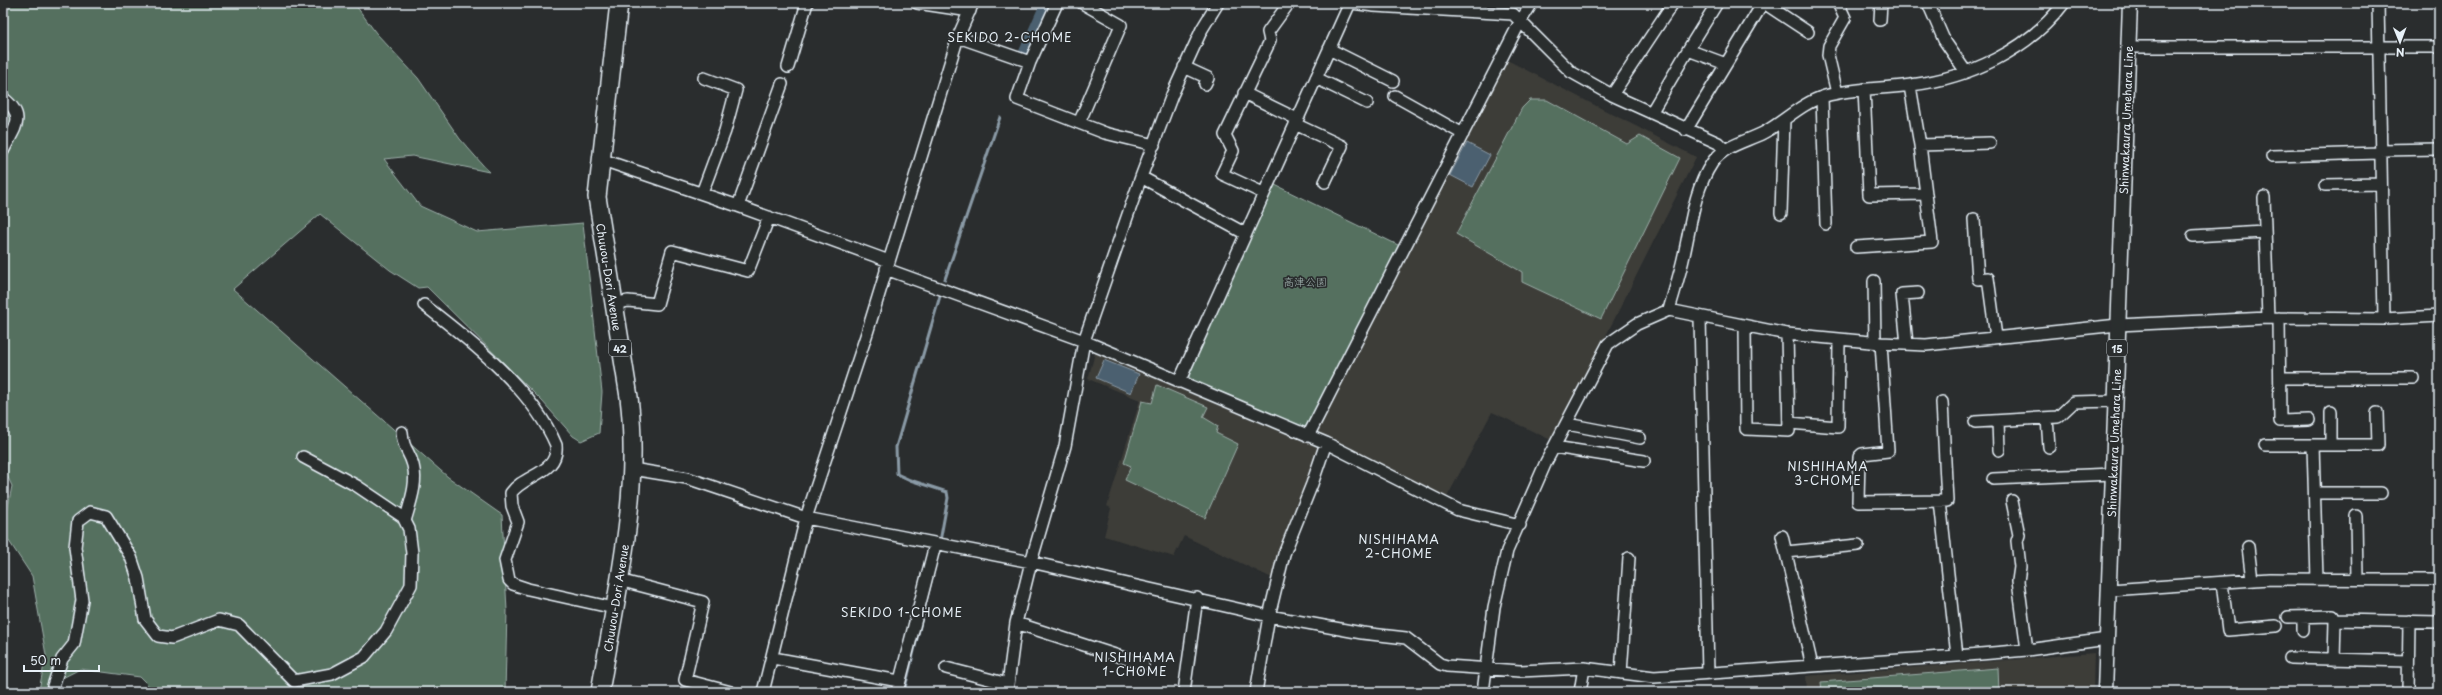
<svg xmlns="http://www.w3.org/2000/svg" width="2442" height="695" font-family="'Playpen Sans','Klee One',sans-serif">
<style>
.built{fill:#3c3c38}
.green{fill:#546f5e;stroke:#9eb0ab}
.water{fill:#4c606f;stroke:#8a9aa6}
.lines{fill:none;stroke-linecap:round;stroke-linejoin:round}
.stream{stroke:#8a9aa6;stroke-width:3}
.river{stroke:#4c606f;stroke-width:18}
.minor-casing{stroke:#e8f1f8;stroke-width:14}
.major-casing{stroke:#e8f1f8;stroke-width:17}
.highway-casing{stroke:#e8f1f8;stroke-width:20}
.minor{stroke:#2a2d2e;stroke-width:11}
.major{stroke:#2a2d2e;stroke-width:14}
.highway{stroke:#2a2d2e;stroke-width:17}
.labels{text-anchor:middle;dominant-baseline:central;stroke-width:3.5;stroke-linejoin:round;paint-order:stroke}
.shield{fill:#2a2d2e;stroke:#afb6bb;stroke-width:1}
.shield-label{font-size:10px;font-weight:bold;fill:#e8f1f8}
.street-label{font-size:11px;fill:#e8f1f8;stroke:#2a2d2e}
.park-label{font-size:11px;fill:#a5b6b3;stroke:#2a2d2e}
.neighbourhood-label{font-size:12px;letter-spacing:1px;fill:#e8f1f8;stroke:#2a2d2e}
</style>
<rect width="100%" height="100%" fill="#2a2d2e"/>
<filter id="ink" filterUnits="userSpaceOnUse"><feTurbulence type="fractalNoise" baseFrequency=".025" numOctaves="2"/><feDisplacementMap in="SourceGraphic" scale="8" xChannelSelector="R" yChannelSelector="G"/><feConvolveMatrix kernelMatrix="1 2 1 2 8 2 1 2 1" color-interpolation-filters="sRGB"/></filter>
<g filter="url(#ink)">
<!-- built -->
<path class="built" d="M 1507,60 L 1696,157 L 1553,441 L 1492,412 L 1445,501 L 1320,438 L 1314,431 Z
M 1095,353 L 1318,447 L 1274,579 L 1184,536 L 1174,557 L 1104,536 L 1111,508 L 1107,506 L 1140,400 L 1088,379 Z
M 2094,653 L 2093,692 L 1807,692 L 1806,676 Z"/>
<!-- green -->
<path class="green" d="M 3,3 L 354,3 L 376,33 L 418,78 L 460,139 L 489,172 L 412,156 L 384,159 L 420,206 L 477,232 L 583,223 L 602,392 L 599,433 L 581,441 L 573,436 L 542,401 L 427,287 L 418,288 L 390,270 L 320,214 L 233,289 L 448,477 L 502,515 L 507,611 L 505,692 L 155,692 L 140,677 L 80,669 L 39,690 L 46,655 L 32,576 L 3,532 L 12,486 L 3,467 Z
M 1530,100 L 1547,100 L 1627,144 L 1640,136 L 1680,158 L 1601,319 L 1522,282 L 1522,272 L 1456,234 L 1522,108 Z
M 1273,184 L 1400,246 L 1304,430 L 1190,379 L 1188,373 Z
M 1157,385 L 1208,407 L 1203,417 L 1218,426 L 1216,433 L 1238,444 L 1205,518 L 1125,480 L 1131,466 L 1124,463 L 1142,401 L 1152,403 Z
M 1998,668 L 1999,692 L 1822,692 L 1821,682 Z"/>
<!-- water -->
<path class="water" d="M 1467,143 L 1490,155 L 1473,187 L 1450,175 Z
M 1104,360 L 1139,374 L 1131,393 L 1096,378 Z"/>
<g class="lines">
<!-- stream -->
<path class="stream" d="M 945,279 L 1000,117
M 940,296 L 896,447 L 897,474 L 910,480 L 947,492 L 948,498 L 941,536
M 904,692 L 933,573"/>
<!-- river -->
<path class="river" d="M 1027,55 L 1050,3"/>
<defs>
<path id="minor" d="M 917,3 L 970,11
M 1057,3 L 1030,62 L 1017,99 L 1079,123 L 1121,25 L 1082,3
M 1352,3 L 1374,6 L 1513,14 L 1571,72 L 1612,95 L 1718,143 L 1724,149
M 1764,3 L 1808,32
M 1928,3 L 1944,40 L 1966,72
M 2378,3 L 2384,319
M 1880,20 L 1881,3
M 958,37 L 1030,62
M 2129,47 L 2439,47
M 1329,49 L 1393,81
M 1688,50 L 1717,3
M 788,67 L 807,3
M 1184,67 L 1208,78 L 1205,84
M 1316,78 L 1367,103
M 1910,86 L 1920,145 L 1990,143
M 1864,89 L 1869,195 L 1926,194 L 1920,145
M 1244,93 L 1297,119
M 1837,93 L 1828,55 L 1829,46 L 1845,18 L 1838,3
M 1612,95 L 1673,3
M 1395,96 L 1463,134
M 1822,97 L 1826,224
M 3,98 C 28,117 14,128 3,151
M 1651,113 L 1688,50 L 1726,64
M 1079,123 L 1105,133 L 1154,145
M 1295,124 L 1342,146 L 1325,182
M 1686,130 L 1763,3
M 2380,150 L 2439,149
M 2272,156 L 2380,153
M 600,159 L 738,206 L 889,261
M 1141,177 L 1246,234
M 2325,185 L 2381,184
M 702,193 L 725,131 L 736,90 L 704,78
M 1263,193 L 1222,174 L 1233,151 L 1225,135 L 1270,41 L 1268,32 L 1289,3
M 2264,197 L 2268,318
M 738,206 L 782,84
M 1781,213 L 1784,120
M 1974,219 L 1978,279 L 1988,278 L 1996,337
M 2193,236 L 2264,232
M 1856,247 L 1932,242 L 1926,194
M 886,269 L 1084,341 L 1326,443 L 1458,510 L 1520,525
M 1874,281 L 1875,343
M 613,304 L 628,301 L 657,304 L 672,251 L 748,271 L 769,217
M 424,305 C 471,341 533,390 556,445 C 559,474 524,474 511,493 L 512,506 L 518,522 L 505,560 L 509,580 L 513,584 L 528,589 L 614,608
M 1669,310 C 1674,292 1680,274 1684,255 C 1691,224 1694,190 1712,163 C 1723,146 1745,142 1763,133 C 1784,122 1801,103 1825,96 C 1853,88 1882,89 1911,85 C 1969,78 2029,50 2064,3
M 1700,318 L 1708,673
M 2279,318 L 2280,421 L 2309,420
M 1745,327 L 1746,429 L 1789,431 L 1787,334
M 1881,343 L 1888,451 L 1862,454 L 1859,457 L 1858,502 L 1947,501 L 1942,402
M 1907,344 L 1902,294 L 1918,293
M 2280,378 L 2413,378
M 1179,382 L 1350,3
M 2047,418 L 2049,447
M 1998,421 L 1999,450
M 1975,422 L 2058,417 L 2074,402 L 2115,401
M 1789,423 L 1838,427 L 1839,340
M 1567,424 L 1640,438
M 402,432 C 403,450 409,450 413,465 C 418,483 410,503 405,521
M 1308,436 L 1520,22 L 1532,3
M 2265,445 L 2378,445 L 2377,413
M 2313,445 L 2317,579
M 2331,445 L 2331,412
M 1554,447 L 1644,461
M 632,469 L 687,478 L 806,518 L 1031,562 L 1269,616 L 1362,633 L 1406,638 L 1440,664 L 1447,666 L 1520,671 L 1584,668 L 1654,677 L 1957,656 L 2027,650 L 2107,639
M 1993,479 L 2113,474
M 2315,493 L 2381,493
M 1940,501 L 1957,656
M 2012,501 L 2019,535 L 2017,541 L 2020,567 L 2018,581 L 2027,650
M 2356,516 L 2357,579
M 1782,536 L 1812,666
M 2248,547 L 2252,580
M 1786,552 L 1858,545
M 619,580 L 703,602 L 685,680 L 731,692
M 2222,583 L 2228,630 L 2276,626
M 2110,590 L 2269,579 L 2439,580
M 2288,617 L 2333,616 L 2335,620
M 1016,623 L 1143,664
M 2303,630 L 2303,617
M 773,658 L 899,681
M 2290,658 L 2408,661
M 2334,660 L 2335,620 L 2439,622
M 946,668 L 1008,684
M 1621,673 L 1629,558
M 57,692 L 53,686 L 62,659 L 74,644 L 82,600 L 75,547 L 78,521 L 90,512 L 106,516 L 131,557 L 138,578 L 145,619 L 158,636 L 172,638 L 219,620 L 239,625 L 294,681 L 332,674 L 364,657 L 386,631 L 411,585 L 412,553 L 409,529 L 403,517 L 357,486 L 303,457
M 763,692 L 806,518 L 867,333 L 958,37 L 973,3
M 897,692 L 935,545
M 1007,692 L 1016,623 L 1031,562 L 1065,446 L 1084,341 L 1141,177 L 1172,95 L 1202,29 L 1218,3
M 1184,692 L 1197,598
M 1256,692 L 1269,616 L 1284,554 L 1312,484 L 1326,443
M 1483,692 L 1494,607 L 1507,551 L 1546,462 L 1608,344 L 1637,324 L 1669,310 L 1787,334 L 1881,343 L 1926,345 L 2118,325 L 2268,318 L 2384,319 L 2439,316
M 1580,692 L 1584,668
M 2408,692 L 2409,621"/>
<path id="major" d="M 2105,692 L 2130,3"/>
<path id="highway" d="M 600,692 C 616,595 641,496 629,397 L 597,197 L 619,3"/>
</defs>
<!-- minor casing -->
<use href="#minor" class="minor-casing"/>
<!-- major casing -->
<use href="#major" class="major-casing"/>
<!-- highway casing -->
<use href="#highway" class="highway-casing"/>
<!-- minor -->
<use href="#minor" class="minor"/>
<!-- major -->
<use href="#major" class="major"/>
<!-- highway -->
<use href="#highway" class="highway"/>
</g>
</g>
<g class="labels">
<!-- shield labels -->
<g class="shield">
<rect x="609" y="340" width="22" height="16" rx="3"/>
<rect x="2107" y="340" width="20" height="16" rx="3"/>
</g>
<g class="shield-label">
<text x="620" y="348">42</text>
<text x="2117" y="348">15</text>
</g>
<!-- street labels -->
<g class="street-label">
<text transform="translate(2126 120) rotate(-88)">Shinwakaura Umehara Line</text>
<text transform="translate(609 277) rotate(81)">Chuuou-Dori Avenue</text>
<text transform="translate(2114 443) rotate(-88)">Shinwakaura Umehara Line</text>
<text transform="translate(616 598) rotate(-81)">Chuuou-Dori Avenue</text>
</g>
<!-- park labels -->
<g class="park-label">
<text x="1305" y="281">高津公園</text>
</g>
<!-- neighbourhood labels -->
<g class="neighbourhood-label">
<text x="1010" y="37">SEKIDO 2-CHOME</text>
<text x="1828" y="466">NISHIHAMA<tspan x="1828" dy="14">3-CHOME</tspan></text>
<text x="1399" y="539">NISHIHAMA<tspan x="1399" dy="14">2-CHOME</tspan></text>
<text x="902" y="612">SEKIDO 1-CHOME</text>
<text x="1135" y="657">NISHIHAMA<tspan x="1135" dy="14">1-CHOME</tspan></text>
</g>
</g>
<!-- margin -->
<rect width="2442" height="695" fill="none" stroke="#2a2d2e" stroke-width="16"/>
<rect x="8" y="8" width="2426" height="679" fill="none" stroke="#e8f1f8" stroke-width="1.5" filter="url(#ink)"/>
<!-- north arrow -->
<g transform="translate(2400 42) rotate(179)" stroke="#2a2d2e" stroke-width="3" paint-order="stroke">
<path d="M0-3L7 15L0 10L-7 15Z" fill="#e8f1f8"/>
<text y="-6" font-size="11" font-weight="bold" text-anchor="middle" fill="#e8f1f8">N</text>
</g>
<!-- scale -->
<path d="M24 665v6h75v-6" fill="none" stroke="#e8f1f8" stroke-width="2"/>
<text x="30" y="665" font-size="12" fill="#e8f1f8" stroke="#2a2d2e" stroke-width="3" paint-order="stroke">50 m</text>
</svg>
